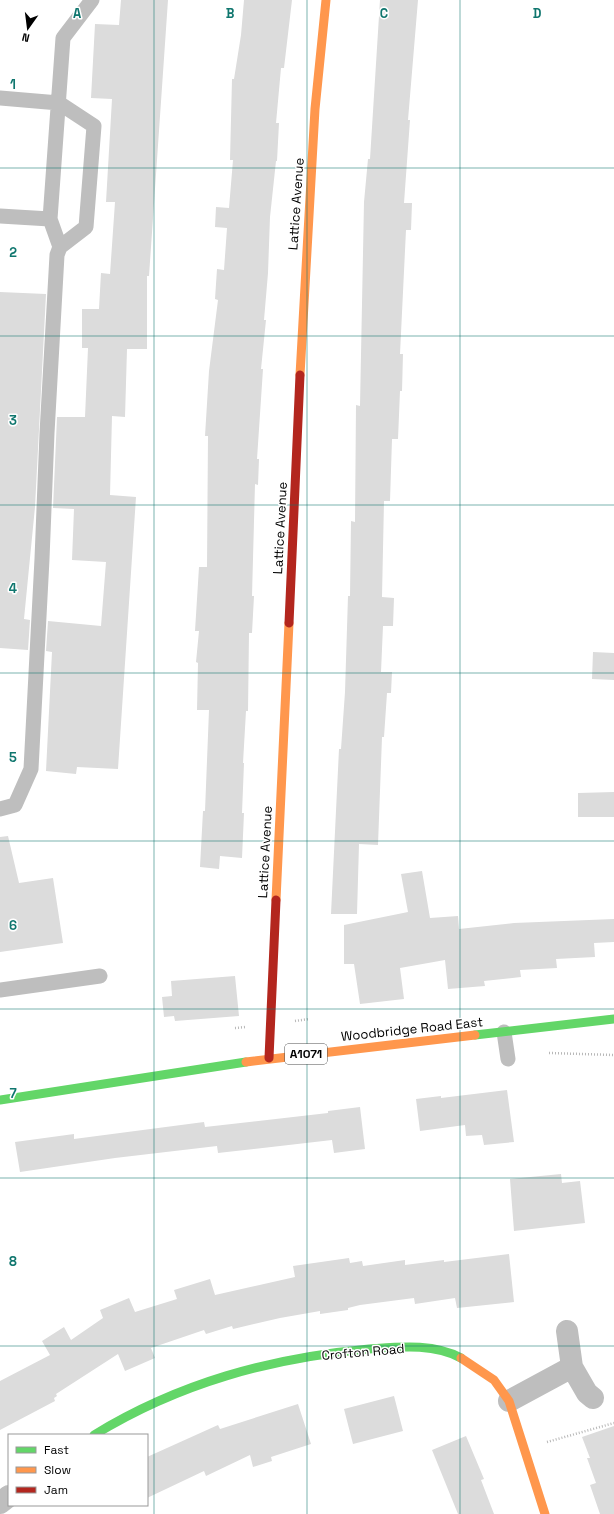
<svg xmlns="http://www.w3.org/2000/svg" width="614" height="1514" font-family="'Space Grotesk',sans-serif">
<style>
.building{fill:#dcdcdc}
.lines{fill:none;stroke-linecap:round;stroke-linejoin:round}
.path{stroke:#b8b8b8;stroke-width:2.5;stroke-dasharray:1 2;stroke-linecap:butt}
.lane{stroke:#bebebe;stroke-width:15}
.street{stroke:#bebebe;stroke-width:22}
.fast{stroke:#63d668;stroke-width:9}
.slow{stroke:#ff974d;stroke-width:9}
.jam{stroke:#b3261e;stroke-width:9}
.grid{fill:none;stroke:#0f766e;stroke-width:1;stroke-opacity:0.55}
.labels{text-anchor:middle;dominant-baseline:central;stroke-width:3;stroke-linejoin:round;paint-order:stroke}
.shield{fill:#fff;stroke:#4c4c4c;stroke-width:1}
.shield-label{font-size:12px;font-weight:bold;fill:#000}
.street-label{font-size:13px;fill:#000;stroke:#fff}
.grid-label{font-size:13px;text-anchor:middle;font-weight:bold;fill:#0f766e;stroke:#fff;stroke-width:3;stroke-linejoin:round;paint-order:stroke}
</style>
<rect width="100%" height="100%" fill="#fff"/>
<!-- building -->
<path class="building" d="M 121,0 L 168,0 L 149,276 L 147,276 L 147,349 L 127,349 L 125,417 L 112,416 L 110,495 L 136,497 L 118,769 L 77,767 L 76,774 L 46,771 L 52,652 L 46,651 L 48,621 L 101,626 L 106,562 L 72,560 L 74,509 L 53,508 L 57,417 L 85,417 L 88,348 L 82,348 L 82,309 L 99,309 L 101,273 L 110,274 L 115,202 L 106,202 L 112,99 L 91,98 L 95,24 L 119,25 Z
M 244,0 L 292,0 L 284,68 L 281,68 L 276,123 L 279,123 L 277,161 L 276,161 L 270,217 L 268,273 L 264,320 L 266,320 L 261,369 L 263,369 L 257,459 L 259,459 L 258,485 L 255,484 L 252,596 L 254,596 L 252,633 L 249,633 L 248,711 L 246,711 L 243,763 L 244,763 L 242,813 L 244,813 L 242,858 L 220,856 L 219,869 L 200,867 L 203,811 L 205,811 L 209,710 L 197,710 L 198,663 L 196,662 L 199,631 L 195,631 L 199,567 L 207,567 L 208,436 L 205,436 L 209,371 L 218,300 L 215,299 L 217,269 L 224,270 L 227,228 L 215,227 L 216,207 L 229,208 L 233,160 L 230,160 L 232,79 L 234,79 L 241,35 Z
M 380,0 L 418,0 L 408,120 L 410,120 L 404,203 L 412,203 L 411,230 L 406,230 L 400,354 L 403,354 L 402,391 L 400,391 L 398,439 L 392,439 L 390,501 L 384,501 L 382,597 L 394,598 L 393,626 L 383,626 L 381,672 L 392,672 L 391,693 L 387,693 L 384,737 L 382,737 L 378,845 L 359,844 L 357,914 L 331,914 L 339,749 L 341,749 L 345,692 L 348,596 L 350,596 L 351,521 L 355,522 L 356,405 L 360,406 L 364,202 L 368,159 L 370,159 Z
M 0,292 L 46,294 L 35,507 L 24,619 L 30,620 L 28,650 L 0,648 Z
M 593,652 L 614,653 L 614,680 L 592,679 Z
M 614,792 L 614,817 L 578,817 L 578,793 Z
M 8,836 L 19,883 L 53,878 L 63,943 L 0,952 L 0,837 Z
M 422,871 L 430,918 L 458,916 L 459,929 L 514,923 L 614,919 L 614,942 L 594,943 L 595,957 L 556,959 L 557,968 L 520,970 L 521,977 L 484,981 L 485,986 L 448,989 L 445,960 L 400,968 L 404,999 L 360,1004 L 354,964 L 344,964 L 344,925 L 408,912 L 401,874 Z
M 235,976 L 239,1016 L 175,1021 L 174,1016 L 164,1017 L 162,997 L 172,996 L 171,981 Z
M 507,1090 L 514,1142 L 484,1145 L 482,1135 L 466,1136 L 465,1125 L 420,1131 L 416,1099 L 441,1096 L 441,1098 Z
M 360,1107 L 365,1149 L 334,1153 L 332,1140 L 218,1153 L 217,1146 L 115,1158 L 20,1172 L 15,1142 L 74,1134 L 74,1139 L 204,1122 L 205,1127 L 328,1113 L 328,1111 Z
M 561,1174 L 562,1183 L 580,1181 L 585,1223 L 514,1231 L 510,1179 Z
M 509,1254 L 514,1302 L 457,1308 L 455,1298 L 415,1304 L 414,1298 L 360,1305 L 348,1308 L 348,1310 L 320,1314 L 320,1311 L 280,1318 L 233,1329 L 232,1326 L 206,1334 L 204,1330 L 151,1348 L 155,1358 L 125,1371 L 118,1354 L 56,1394 L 57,1396 L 54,1398 L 55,1401 L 0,1430 L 0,1381 L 50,1355 L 42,1341 L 64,1327 L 71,1340 L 103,1318 L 100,1310 L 129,1298 L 135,1312 L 177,1299 L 174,1290 L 210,1279 L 215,1295 L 295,1277 L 293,1266 L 349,1258 L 350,1263 L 362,1261 L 363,1266 L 405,1260 L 405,1265 L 444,1260 L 444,1262 Z
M 394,1396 L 403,1431 L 353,1444 L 344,1409 Z
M 298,1404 L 311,1444 L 271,1457 L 272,1461 L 253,1467 L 250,1455 L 206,1476 L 204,1471 L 147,1498 L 147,1457 L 218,1425 L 220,1429 Z
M 614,1426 L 614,1514 L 600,1514 L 590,1485 L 596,1483 L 587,1458 L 590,1458 L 582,1437 Z
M 466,1436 L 484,1479 L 481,1480 L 494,1514 L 458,1514 L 432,1450 Z"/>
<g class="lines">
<!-- path -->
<path class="path" d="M 295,1021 L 309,1019
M 235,1028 L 246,1027
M 549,1053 L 614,1055
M 547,1442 L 614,1423"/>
<!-- lane -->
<path class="lane" d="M 0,98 L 59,103 L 94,126 L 86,227 L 60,247
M 0,216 L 50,219
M 0,809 L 15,805 L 31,769 L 42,559 L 47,433 L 57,255 L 60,247 L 50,219 L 63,38 L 92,0
M 0,990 L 100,976
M 504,1032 L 508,1059"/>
<!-- street -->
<path class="street" d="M 572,1367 L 587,1393 L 593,1398
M 509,1401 L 572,1367 L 567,1331
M 0,1503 L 9,1496"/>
<!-- fast -->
<path class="fast" d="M 475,1035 L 614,1019
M 0,1100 L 246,1062
M 94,1435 C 179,1383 270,1358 369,1349 C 399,1347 433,1343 461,1358"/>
<!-- slow -->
<path class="slow" d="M 300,375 L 315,109 L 326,0
M 276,900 L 289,623
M 246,1062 L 475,1035
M 461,1358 L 494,1380 L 509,1401 L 545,1514"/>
<!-- jam -->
<path class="jam" d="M 289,623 L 300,375
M 269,1058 L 276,900"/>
</g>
<!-- grid -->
<path class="grid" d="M 154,0 L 154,1514M 307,0 L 307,1514M 460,0 L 460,1514M 0,168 L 614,168M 0,336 L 614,336M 0,505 L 614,505M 0,673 L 614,673M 0,841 L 614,841M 0,1009 L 614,1009M 0,1178 L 614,1178M 0,1346 L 614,1346"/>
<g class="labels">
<!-- shield labels -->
<rect class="shield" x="285" y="1044" width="42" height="20" rx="3"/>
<g class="shield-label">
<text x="306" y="1054">A1071</text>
</g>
<!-- street labels -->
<g class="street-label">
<text transform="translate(296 204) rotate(-86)">Lattice Avenue</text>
<text transform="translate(280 528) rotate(-87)">Lattice Avenue</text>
<text transform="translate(265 852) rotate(-87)">Lattice Avenue</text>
<text transform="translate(412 1029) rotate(-6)">Woodbridge Road East</text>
<text transform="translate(363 1352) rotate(-5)">Crofton Road</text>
</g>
</g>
<g class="grid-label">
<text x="77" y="18">A</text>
<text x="230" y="18">B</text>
<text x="384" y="18">C</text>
<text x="537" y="18">D</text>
<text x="13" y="89">1</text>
<text x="13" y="257">2</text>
<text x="13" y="425">3</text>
<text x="13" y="593">4</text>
<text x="13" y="762">5</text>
<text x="13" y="930">6</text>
<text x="13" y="1098">7</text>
<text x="13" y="1266">8</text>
</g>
<!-- legend -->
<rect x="8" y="1434" width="140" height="72" fill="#ffffff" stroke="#999999"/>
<rect x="16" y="1447" width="20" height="6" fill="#63d668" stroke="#999999"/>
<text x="44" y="1454" font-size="12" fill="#000000">Fast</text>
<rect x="16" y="1467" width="20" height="6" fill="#ff974d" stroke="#999999"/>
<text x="44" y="1474" font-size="12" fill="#000000">Slow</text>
<rect x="16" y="1487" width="20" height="6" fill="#b3261e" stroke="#999999"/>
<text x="44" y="1494" font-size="12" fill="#000000">Jam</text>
<!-- north arrow -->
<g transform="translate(28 28) rotate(194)" stroke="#ffffff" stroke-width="3" paint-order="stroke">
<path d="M0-3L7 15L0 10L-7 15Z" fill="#000000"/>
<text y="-6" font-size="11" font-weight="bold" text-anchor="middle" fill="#000000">N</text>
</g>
</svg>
